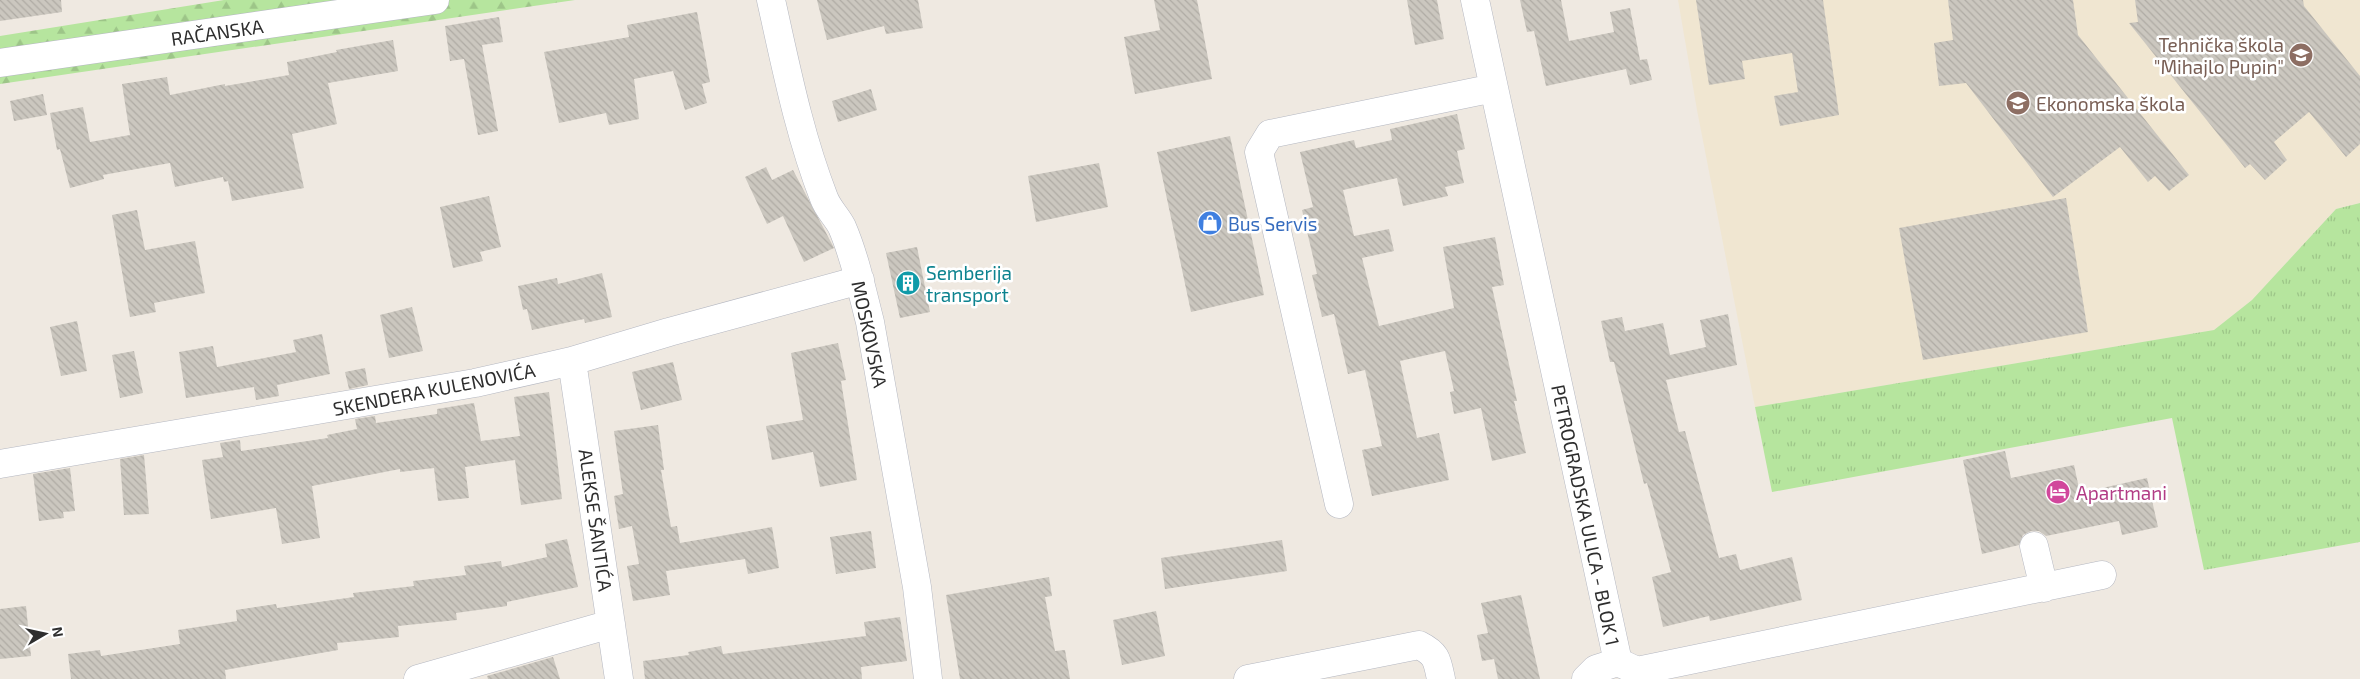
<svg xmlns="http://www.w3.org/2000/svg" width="2360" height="679" font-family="'Exo 2',sans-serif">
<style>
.education{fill:#f0e6d1}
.grass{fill:url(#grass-tufts)}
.forest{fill:url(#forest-firs)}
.building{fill:url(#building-back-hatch)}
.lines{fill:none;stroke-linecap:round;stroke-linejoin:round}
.street-casing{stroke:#b4b7c1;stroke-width:29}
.secondary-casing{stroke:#b4b7c1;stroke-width:29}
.street{stroke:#fff;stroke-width:28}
.secondary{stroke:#fff;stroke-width:28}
.labels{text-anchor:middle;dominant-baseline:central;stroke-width:5;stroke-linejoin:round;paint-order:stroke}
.street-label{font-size:19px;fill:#2e2e2e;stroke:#fff}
.education-label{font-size:19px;fill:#785e54;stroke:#fff;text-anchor:end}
.shop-label{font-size:19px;fill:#366cbe;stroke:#fff;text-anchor:start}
.culture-label{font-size:19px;fill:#0d838f;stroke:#fff;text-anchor:start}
.hotel-label{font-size:19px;fill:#b23c85;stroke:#fff;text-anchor:start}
</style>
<defs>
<pattern id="grass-tufts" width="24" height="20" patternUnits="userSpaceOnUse" patternTransform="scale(1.25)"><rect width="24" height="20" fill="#b6e59e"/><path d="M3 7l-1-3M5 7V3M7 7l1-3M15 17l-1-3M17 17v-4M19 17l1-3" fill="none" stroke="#9dc588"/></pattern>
<pattern id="forest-firs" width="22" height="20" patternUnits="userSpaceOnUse" patternTransform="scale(1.25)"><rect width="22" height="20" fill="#b6e59e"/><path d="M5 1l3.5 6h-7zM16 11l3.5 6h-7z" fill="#9dc588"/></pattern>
<pattern id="building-back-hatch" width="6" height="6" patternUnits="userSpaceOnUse" patternTransform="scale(1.25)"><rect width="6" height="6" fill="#cbc7bf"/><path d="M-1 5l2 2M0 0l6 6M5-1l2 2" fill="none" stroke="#afaba4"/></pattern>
</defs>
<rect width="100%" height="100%" fill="#efe9e1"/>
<!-- education -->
<path class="education" d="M 1678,0 L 2360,0 L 2360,203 L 2336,209 L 2252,300 L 2214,330 L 1755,407 L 1697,110 Z"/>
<!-- grass -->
<path class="grass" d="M 2360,203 L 2360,542 L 2204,570 L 2172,418 L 1772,492 L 1755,407 L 2214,330 L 2252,300 L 2336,209 Z"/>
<!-- forest -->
<path class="forest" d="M 224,0 L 575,0 L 0,84 L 0,36 Z"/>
<!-- building -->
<path class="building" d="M 0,0 L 61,0 L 62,12 L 0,21 Z
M 817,0 L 918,0 L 923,28 L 886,34 L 884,26 L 827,40 Z
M 1154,0 L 1197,0 L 1212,79 L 1135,94 L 1124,37 L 1160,30 Z
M 1407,0 L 1437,0 L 1444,39 L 1415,45 Z
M 1520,0 L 1561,0 L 1569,41 L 1614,32 L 1610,12 L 1630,8 L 1640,60 L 1647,59 L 1652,80 L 1630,85 L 1626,69 L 1546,86 L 1534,31 L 1527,32 Z
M 1696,0 L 1823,0 L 1839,115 L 1780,126 L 1774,96 L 1798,92 L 1792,53 L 1742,61 L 1745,79 L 1709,85 Z
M 1948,0 L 2073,0 L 2078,35 L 2189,175 L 2169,191 L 2155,176 L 2148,182 L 2120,147 L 2053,197 L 1966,83 L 1939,86 L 1934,43 L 1953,40 Z
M 2135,0 L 2303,0 L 2304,6 L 2360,76 L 2360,144 L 2346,157 L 2309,112 L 2274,142 L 2287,160 L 2265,180 L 2250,164 L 2245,168 L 2129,23 L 2138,22 Z
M 697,12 L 710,82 L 702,84 L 707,103 L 685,110 L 673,71 L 634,79 L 639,119 L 609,125 L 606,113 L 559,123 L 544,52 L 629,37 L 627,25 Z
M 499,17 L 503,42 L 482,45 L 498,131 L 478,135 L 464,59 L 450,61 L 445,26 Z
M 393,40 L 398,71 L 328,83 L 337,124 L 292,134 L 304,188 L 232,201 L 228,181 L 224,182 L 223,177 L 175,187 L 170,163 L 103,175 L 104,179 L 70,188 L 60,149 L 57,150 L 50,113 L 83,107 L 90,142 L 130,135 L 122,84 L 167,77 L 170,95 L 225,84 L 225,86 L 289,75 L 287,62 L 337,52 L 336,50 Z
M 871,89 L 877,110 L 838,122 L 832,101 Z
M 43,94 L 47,115 L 14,121 L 10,101 Z
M 1457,114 L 1465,149 L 1457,151 L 1464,183 L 1445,187 L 1448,196 L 1403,206 L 1397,178 L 1343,190 L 1354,236 L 1389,229 L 1394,251 L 1362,258 L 1379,326 L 1454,308 L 1443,247 L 1495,237 L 1504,285 L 1492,287 L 1517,401 L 1514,401 L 1526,453 L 1492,461 L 1481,408 L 1454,414 L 1450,392 L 1454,391 L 1445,351 L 1400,361 L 1417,438 L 1439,433 L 1449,480 L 1372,496 L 1362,450 L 1382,446 L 1365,370 L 1348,374 L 1334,314 L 1322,317 L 1312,275 L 1317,274 L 1302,210 L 1313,207 L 1300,152 L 1354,140 L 1356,148 L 1392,140 L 1390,129 Z
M 1230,136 L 1264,295 L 1191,312 L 1157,152 Z
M 1099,163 L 1108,207 L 1036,222 L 1028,176 Z
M 766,167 L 772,180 L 793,170 L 834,248 L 804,262 L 783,216 L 767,224 L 745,177 Z
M 489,196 L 501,247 L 480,252 L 483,261 L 453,268 L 440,207 Z
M 2066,198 L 2088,332 L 1923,360 L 1899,228 Z
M 137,210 L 145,250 L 195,241 L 205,293 L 154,303 L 156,312 L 130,317 L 112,215 Z
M 917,247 L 930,312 L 900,318 L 886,253 Z
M 602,273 L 612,317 L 585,323 L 584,319 L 532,330 L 527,309 L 523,310 L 518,286 L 557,278 L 558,284 Z
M 412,307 L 423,351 L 389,358 L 380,315 Z
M 1728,314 L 1737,365 L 1666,380 L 1679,432 L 1685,431 L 1719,558 L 1736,554 L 1740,570 L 1792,557 L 1802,600 L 1710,621 L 1709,616 L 1663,627 L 1652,577 L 1671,572 L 1647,483 L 1644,484 L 1614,362 L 1610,362 L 1601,321 L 1622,317 L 1625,331 L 1663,323 L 1670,355 L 1706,347 L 1700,320 Z
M 77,321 L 87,371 L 61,376 L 50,327 Z
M 322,334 L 330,374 L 277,385 L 279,396 L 256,400 L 254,387 L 186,398 L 179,352 L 213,346 L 217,367 L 296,352 L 293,340 Z
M 838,343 L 846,380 L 841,381 L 857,480 L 820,487 L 813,452 L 772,460 L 766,426 L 803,420 L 791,353 Z
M 134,351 L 143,393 L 120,398 L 112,355 Z
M 673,362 L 682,400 L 641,410 L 632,372 Z
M 365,368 L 368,385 L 349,389 L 345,372 Z
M 549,392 L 562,499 L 521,505 L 515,460 L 465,467 L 469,498 L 438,501 L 434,468 L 400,472 L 400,469 L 312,486 L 320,538 L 282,544 L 276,508 L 211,519 L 202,460 L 223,457 L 220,443 L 240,440 L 241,451 L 328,438 L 327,435 L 357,429 L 355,419 L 375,416 L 376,423 L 437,414 L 437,409 L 474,403 L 481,441 L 520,436 L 514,397 Z
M 658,425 L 664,470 L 661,470 L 671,527 L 677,526 L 680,543 L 772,527 L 779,568 L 748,574 L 745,559 L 666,571 L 670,595 L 633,601 L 627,566 L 639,564 L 632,526 L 619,529 L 614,496 L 623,494 L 614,431 Z
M 2005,451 L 2011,478 L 2074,465 L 2080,493 L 2147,478 L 2158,527 L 2122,535 L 2119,521 L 2046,536 L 2039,531 L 2031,531 L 2023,535 L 2019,545 L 1982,554 L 1963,460 Z
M 144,455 L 149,514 L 124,515 L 120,459 Z
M 70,468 L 75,511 L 63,512 L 64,518 L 39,521 L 33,474 Z
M 871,531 L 876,568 L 836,574 L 830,537 Z
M 567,539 L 578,587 L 507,602 L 507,606 L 456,613 L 457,620 L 398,626 L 399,637 L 337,643 L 338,650 L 225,670 L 226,679 L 71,679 L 68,654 L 100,650 L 101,656 L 180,644 L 178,630 L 237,621 L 236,610 L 276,604 L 277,608 L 354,597 L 353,593 L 414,586 L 413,581 L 466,575 L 464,566 L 501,561 L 502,567 L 547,557 L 545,544 Z
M 1282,540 L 1287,571 L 1165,589 L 1161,558 Z
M 1049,577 L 1052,596 L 1045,597 L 1055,651 L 1065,650 L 1070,679 L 960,679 L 946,595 Z
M 1521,595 L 1540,679 L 1498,679 L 1494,659 L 1482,661 L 1477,635 L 1488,633 L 1481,603 Z
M 26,606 L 31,656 L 0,659 L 0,609 Z
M 1156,611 L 1165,656 L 1122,665 L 1113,620 Z
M 900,617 L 907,661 L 861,667 L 862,679 L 645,679 L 643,661 L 689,655 L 688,652 L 721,646 L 723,654 L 866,636 L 864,622 Z
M 553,657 L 560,679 L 488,679 L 487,676 Z"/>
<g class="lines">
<defs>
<path id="street" d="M 771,0 C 786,67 799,134 824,198 C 828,209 837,217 842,227 C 855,257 862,291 870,322 L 917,587 L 928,679
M 1475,0 L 1618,662
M 572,361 L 619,679
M 0,464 L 475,383 L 572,361 L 669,332 L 860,280
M 1339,504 L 1259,152 L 1270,134 L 1494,88
M 2034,546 L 2044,588
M 1618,662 L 1637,671 L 2102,575
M 418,679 L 611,624
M 1248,679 L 1419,645 C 1437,654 1437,660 1441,679
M 1586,679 L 1596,669 L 1618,662"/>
<path id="secondary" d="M 0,63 L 435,0"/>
</defs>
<!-- street casing -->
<use href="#street" class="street-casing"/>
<!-- secondary casing -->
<use href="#secondary" class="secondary-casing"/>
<!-- street -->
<use href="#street" class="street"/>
<!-- secondary -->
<use href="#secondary" class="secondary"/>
</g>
<!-- icons -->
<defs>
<symbol id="school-disc" viewBox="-11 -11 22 22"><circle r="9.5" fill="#8d6e63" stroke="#fff"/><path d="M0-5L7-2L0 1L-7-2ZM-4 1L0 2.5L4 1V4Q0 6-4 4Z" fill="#fff"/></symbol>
<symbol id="shop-disc" viewBox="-11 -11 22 22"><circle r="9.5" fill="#3f7fe0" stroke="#fff"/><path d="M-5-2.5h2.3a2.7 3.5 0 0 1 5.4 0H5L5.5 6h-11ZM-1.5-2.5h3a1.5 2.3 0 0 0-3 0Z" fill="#fff"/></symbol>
<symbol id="building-disc" viewBox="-11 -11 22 22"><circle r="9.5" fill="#0f9aa8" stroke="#fff"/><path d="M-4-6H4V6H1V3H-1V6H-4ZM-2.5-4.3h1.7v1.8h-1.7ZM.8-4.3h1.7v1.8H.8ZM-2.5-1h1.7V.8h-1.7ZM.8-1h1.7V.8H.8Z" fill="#fff"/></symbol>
<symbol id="hotel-disc" viewBox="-11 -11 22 22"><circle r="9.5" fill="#d1479c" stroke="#fff"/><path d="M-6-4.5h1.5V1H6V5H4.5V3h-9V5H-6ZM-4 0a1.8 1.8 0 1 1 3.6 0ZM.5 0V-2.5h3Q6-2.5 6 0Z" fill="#fff"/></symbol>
</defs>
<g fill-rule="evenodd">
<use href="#school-disc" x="2287" y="41" width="28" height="28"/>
<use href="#school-disc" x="2004" y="89" width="28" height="28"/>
<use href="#shop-disc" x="1196" y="209" width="28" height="28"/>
<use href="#building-disc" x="894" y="269" width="28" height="28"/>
<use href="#hotel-disc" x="2044" y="478" width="28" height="28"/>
</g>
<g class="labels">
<!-- street labels -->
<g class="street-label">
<text transform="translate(217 32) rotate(-8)">RAČANSKA</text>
<text transform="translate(870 334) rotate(78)">MOSKOVSKA</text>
<text transform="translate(434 389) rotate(-11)">SKENDERA KULENOVIĆA</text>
<text transform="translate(1586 515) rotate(78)">PETROGRADSKA ULICA - BLOK 1</text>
<text transform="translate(596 520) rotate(82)">ALEKSE ŠANTIĆA</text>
</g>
<!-- education labels -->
<g class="education-label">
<text x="2284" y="44">Tehnička škola<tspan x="2284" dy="22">"Mihajlo Pupin"</tspan></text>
<text x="2036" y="103" text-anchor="start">Ekonomska škola</text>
</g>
<!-- shop labels -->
<g class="shop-label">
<text x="1228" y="223">Bus Servis</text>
</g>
<!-- culture labels -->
<g class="culture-label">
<text x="926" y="272">Semberija<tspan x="926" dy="22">transport</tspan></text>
</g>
<!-- hotel labels -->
<g class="hotel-label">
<text x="2076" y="492">Apartmani</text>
</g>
</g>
<!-- north arrow -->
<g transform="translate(45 634) rotate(81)" stroke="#ffffff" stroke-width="4" paint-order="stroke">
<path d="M0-4L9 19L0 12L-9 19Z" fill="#2e2e2e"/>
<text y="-8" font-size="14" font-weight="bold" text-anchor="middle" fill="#2e2e2e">N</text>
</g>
</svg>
